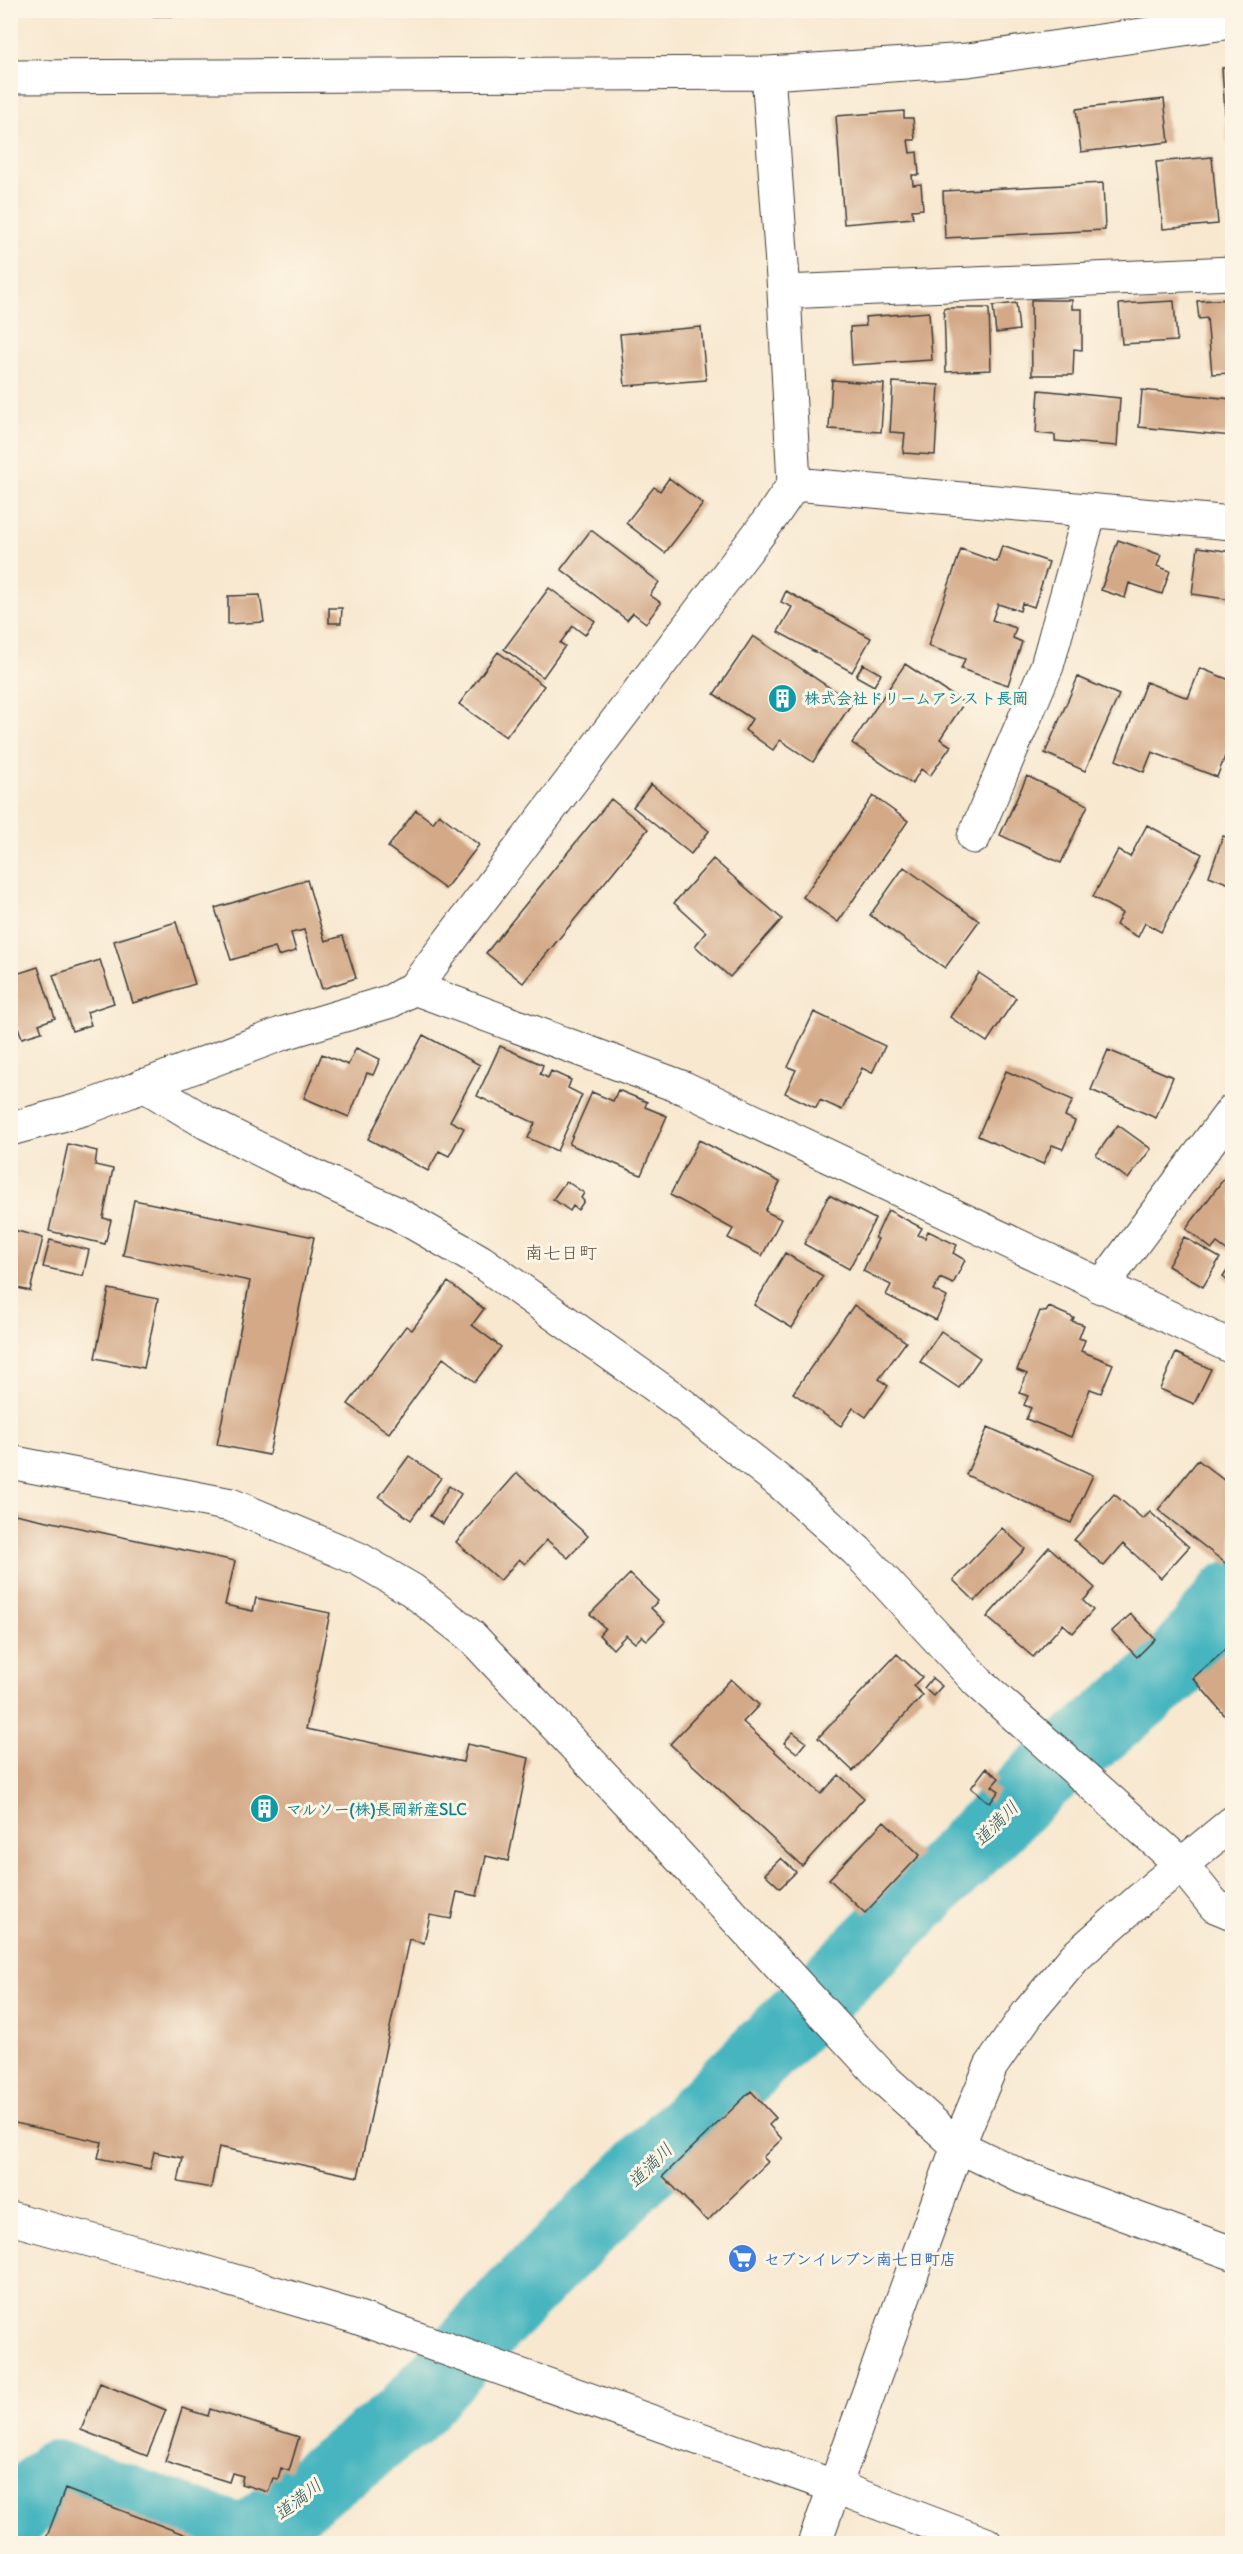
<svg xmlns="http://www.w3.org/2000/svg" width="1243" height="2554" font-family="Delius,'Klee One',sans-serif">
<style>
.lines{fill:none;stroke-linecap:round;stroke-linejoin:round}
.river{stroke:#46b5bf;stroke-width:70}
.building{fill:#d3a987}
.minor-casing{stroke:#3d3b37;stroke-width:35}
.minor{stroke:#fff;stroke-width:33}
.labels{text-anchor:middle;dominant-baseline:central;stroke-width:6;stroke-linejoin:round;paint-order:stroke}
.culture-label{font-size:16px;font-weight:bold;fill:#0d838f;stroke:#fcf5e5;text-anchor:start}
.shop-label{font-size:16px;font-weight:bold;fill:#366cbe;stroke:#fcf5e5;text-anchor:start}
.neighbourhood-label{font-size:18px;fill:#5c4d41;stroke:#fcf5e5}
.water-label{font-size:18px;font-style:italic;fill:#2d595d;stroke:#fcf5e5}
</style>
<rect width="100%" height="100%" fill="#fcf5e5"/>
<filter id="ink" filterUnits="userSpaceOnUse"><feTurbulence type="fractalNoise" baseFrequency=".0167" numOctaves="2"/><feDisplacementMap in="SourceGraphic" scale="12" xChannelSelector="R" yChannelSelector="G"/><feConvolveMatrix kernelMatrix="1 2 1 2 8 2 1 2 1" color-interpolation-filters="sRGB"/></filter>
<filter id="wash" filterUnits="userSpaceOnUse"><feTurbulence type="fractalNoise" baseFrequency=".008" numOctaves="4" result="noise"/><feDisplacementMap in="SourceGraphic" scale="24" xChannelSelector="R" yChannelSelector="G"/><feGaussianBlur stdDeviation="1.35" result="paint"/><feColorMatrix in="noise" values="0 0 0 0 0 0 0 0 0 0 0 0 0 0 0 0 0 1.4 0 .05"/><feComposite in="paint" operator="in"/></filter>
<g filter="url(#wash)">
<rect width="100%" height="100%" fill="#f8e8d0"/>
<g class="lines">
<!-- river -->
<path class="river" d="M 10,2518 L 55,2475 L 244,2541 L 406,2416 L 514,2298 L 1040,1779 L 1175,1667 L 1232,1595"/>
</g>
<g id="blocks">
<!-- building -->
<path class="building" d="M 146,10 L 234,10 L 234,16 L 146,16 Z
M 1232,67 L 1232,142 L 1227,143 L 1222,68 Z
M 1164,99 L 1169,142 L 1081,152 L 1076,109 Z
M 904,111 L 904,118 L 913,118 L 915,140 L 908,140 L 910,153 L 917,152 L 919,175 L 912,175 L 913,185 L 921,184 L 923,209 L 912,210 L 913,218 L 844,224 L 836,116 Z
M 1212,157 L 1218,224 L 1163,229 L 1156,162 Z
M 1103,183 L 1105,230 L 945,238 L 943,191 Z
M 1232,299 L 1232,373 L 1212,374 L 1207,318 L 1199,319 L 1197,301 Z
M 1031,300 L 1072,300 L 1072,309 L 1082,309 L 1082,350 L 1074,349 L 1073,375 L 1032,375 Z
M 1174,301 L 1177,341 L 1122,344 L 1119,304 Z
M 1016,303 L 1019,330 L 996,333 L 993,306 Z
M 944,308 L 989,308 L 991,370 L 946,372 Z
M 929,312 L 932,360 L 852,365 L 850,327 L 866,326 L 865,317 Z
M 701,327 L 706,380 L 625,386 L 620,334 Z
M 832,380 L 884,384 L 881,432 L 829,429 Z
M 893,382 L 939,385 L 935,455 L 903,453 L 905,433 L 890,432 Z
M 1039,390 L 1120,398 L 1117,446 L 1055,441 L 1055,435 L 1036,433 Z
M 1142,390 L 1232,399 L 1232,436 L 1139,427 Z
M 669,478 L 703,504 L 665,553 L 626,523 L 654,487 L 660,491 Z
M 591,530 L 659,582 L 650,595 L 661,603 L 646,623 L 633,613 L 627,620 L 561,569 Z
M 1118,540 L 1161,555 L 1157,566 L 1170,571 L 1162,594 L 1129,583 L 1125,598 L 1101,590 Z
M 1002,546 L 1049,562 L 1034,607 L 1022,603 L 1020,611 L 998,604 L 992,620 L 1016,628 L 1013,638 L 1022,642 L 1008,685 L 961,669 L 965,659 L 928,646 L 961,549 L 997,562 Z
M 1198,547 L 1232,552 L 1232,600 L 1192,594 Z
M 549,588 L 595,621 L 585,635 L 573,626 L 560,643 L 565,646 L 543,677 L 504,649 Z
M 786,591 L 871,638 L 852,672 L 778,632 L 792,607 L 781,602 Z
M 260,595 L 264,622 L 228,624 L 228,596 Z
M 329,608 L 342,608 L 341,623 L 329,623 Z
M 753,636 L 852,703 L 813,762 L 780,740 L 773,750 L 745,730 L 752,719 L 714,694 Z
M 498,652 L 544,686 L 506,737 L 459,704 Z
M 863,664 L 881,674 L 874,686 L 856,676 Z
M 905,664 L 964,703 L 940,739 L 951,746 L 930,776 L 921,769 L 912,784 L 852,743 Z
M 1200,668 L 1232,681 L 1232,738 L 1217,777 L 1152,752 L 1144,772 L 1116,760 L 1146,682 L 1188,698 Z
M 1078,677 L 1119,695 L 1085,771 L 1045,753 Z
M 1027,776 L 1088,805 L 1061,863 L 1000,835 Z
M 651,784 L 709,831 L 691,854 L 633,807 Z
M 873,796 L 908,821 L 838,922 L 803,897 Z
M 611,799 L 648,829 L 523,983 L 486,953 Z
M 416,810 L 433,823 L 439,814 L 479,845 L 445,889 L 388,847 Z
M 1147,825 L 1202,854 L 1161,932 L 1145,923 L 1138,937 L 1116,925 L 1122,913 L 1093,897 L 1118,850 L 1130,857 Z
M 1223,836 L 1232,839 L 1232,885 L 1209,876 Z
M 713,859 L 782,919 L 730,977 L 695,946 L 706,932 L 674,903 Z
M 904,867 L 979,921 L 945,968 L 870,915 Z
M 307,880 L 325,941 L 343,936 L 356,978 L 322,989 L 304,930 L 291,933 L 296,951 L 278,956 L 275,947 L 231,960 L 215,908 Z
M 176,922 L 195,984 L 133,1003 L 114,941 Z
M 100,960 L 114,1003 L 87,1012 L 91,1025 L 72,1031 L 53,975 Z
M 38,967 L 55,1018 L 39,1024 L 42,1032 L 22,1038 L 18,1027 L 10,1030 L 10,976 Z
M 979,973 L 1016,998 L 987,1042 L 950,1017 Z
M 814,1012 L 885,1046 L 872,1073 L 862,1068 L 842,1110 L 820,1100 L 816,1108 L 785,1093 L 796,1070 L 788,1067 Z
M 423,1035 L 480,1065 L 450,1121 L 464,1128 L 449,1156 L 439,1151 L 428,1171 L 368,1139 Z
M 500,1046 L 543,1065 L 540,1074 L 548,1078 L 551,1071 L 571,1080 L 568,1088 L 582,1095 L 557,1151 L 528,1138 L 535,1123 L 477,1096 Z
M 356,1048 L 380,1059 L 373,1075 L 367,1073 L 349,1117 L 304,1098 L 322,1054 L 348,1065 Z
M 1108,1050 L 1173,1077 L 1156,1118 L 1091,1090 Z
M 1006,1071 L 1073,1100 L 1065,1116 L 1075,1121 L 1063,1149 L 1052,1145 L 1043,1164 L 978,1136 Z
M 618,1090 L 647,1102 L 645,1107 L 667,1116 L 641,1175 L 569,1144 L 592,1092 L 613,1101 Z
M 1118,1125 L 1151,1149 L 1128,1179 L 1096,1155 Z
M 699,1140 L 780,1182 L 765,1211 L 781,1219 L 762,1256 L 728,1238 L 733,1229 L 670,1195 Z
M 68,1144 L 97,1151 L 95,1165 L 113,1169 L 103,1218 L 111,1220 L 105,1244 L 49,1231 Z
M 1225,1177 L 1232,1183 L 1232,1254 L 1217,1243 L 1212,1249 L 1186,1229 Z
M 566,1181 L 584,1193 L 581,1198 L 584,1201 L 578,1210 L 573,1206 L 570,1211 L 553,1199 Z
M 829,1195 L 875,1219 L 849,1269 L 804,1244 Z
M 134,1200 L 314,1237 L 269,1455 L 217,1445 L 250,1281 L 123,1255 Z
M 888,1210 L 922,1228 L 918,1235 L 925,1238 L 928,1231 L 957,1245 L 953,1253 L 965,1260 L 953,1284 L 940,1278 L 933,1290 L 947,1297 L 936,1320 L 886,1295 L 891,1285 L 863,1271 L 878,1239 L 875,1238 Z
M 10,1229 L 43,1238 L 30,1291 L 10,1286 Z
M 1184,1237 L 1220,1258 L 1203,1287 L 1168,1266 Z
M 50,1240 L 89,1250 L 83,1276 L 43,1267 Z
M 785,1253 L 823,1276 L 792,1328 L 754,1305 Z
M 1232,1264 L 1232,1285 L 1223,1277 Z
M 448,1282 L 484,1309 L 472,1325 L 501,1347 L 475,1382 L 443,1358 L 389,1433 L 348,1404 L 406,1326 L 412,1330 Z
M 109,1289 L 158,1299 L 144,1368 L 95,1358 Z
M 854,1305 L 906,1342 L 879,1379 L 888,1386 L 866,1417 L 853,1408 L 841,1426 L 793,1393 Z
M 1049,1307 L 1074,1318 L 1072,1321 L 1084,1325 L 1079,1338 L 1085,1340 L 1081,1351 L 1113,1364 L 1101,1393 L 1090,1389 L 1071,1437 L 1026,1419 L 1031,1408 L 1024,1405 L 1028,1396 L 1019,1393 L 1027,1374 L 1017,1370 L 1040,1311 L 1046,1312 Z
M 941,1331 L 980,1358 L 959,1388 L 920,1362 Z
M 1176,1353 L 1211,1369 L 1194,1404 L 1160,1389 Z
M 988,1427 L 1093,1475 L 1071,1523 L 966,1475 Z
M 409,1456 L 441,1478 L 411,1520 L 379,1497 Z
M 1198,1460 L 1229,1484 L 1232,1478 L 1232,1561 L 1229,1566 L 1158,1510 Z
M 517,1473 L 588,1536 L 568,1558 L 547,1540 L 525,1564 L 519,1559 L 500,1581 L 456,1542 Z
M 449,1486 L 461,1494 L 443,1524 L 430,1516 Z
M 1114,1494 L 1143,1519 L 1150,1512 L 1189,1547 L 1161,1578 L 1123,1544 L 1104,1566 L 1074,1540 Z
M 10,1513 L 235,1561 L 225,1605 L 253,1611 L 256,1598 L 330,1613 L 306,1729 L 463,1762 L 467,1744 L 529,1758 L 508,1861 L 486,1856 L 477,1896 L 457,1892 L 451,1919 L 430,1915 L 424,1943 L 409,1939 L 358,2177 L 219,2147 L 211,2188 L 178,2182 L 183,2158 L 154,2152 L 150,2169 L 98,2158 L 102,2142 L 10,2122 Z
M 1002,1528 L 1025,1549 L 975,1601 L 953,1580 Z
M 1049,1547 L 1095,1588 L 1083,1601 L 1093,1610 L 1073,1633 L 1063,1624 L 1033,1657 L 987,1617 Z
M 630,1574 L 658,1601 L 651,1608 L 665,1622 L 647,1640 L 642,1636 L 635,1643 L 626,1635 L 613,1649 L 599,1635 L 605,1628 L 590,1614 Z
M 1131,1614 L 1155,1639 L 1137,1657 L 1112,1631 Z
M 1232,1644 L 1232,1724 L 1193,1678 Z
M 897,1654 L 922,1677 L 913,1686 L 923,1695 L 853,1771 L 818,1738 Z
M 932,1678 L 942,1686 L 933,1696 L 924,1688 Z
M 731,1679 L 759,1705 L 743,1722 L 821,1794 L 839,1775 L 864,1798 L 802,1866 L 670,1744 Z
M 793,1732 L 806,1742 L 797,1753 L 784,1743 Z
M 986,1768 L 999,1778 L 992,1786 L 999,1791 L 990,1803 L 971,1788 Z
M 884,1821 L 920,1855 L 865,1913 L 829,1879 Z
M 781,1858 L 796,1872 L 780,1888 L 765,1874 Z
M 751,2091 L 776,2118 L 769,2125 L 782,2139 L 763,2157 L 768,2162 L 707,2221 L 663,2176 Z
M 100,2383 L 166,2410 L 147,2456 L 81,2430 Z
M 182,2408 L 208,2416 L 210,2409 L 299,2437 L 289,2471 L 281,2468 L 278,2479 L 273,2478 L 268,2492 L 241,2484 L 243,2476 L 232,2473 L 229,2482 L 165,2462 Z
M 65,2489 L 207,2543 L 207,2544 L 44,2544 Z"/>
</g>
</g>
<g filter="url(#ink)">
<use href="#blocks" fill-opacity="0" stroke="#3d3b37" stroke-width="1.5"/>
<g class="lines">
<defs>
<path id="minor" d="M 10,77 L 768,73 L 968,60 L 1232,22
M 784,292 L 1232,273
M 794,484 L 1232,523
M 974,837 L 1047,666 L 1090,511
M 414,988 L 684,1088 L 1232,1347
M 144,1085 L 207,1123 L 303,1171 L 396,1213 L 480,1261 L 684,1406 L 781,1483 L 857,1551 L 978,1682 L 1181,1864 L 1215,1906 L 1232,1913
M 10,1129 L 83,1109 L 281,1034 L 391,1001 L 414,988 L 773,515 L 794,484 L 784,292 L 768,73
M 1101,1287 L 1232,1111
M 10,1462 L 231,1505 L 359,1559 L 412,1590 L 471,1636 L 660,1836 L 884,2079 L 958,2146 L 1022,2177 L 1232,2253
M 10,2218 L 170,2262 L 356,2317 L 836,2487 L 986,2544
M 814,2544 L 958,2146 L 991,2066 L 1028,2013 L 1075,1957 L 1153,1888 L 1232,1823"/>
</defs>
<!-- minor casing -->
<use href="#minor" class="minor-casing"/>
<!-- minor -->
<use href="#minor" class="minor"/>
</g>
</g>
<!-- icons -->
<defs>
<symbol id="building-disc" viewBox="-11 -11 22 22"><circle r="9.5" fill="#0f9aa8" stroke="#fcf5e5"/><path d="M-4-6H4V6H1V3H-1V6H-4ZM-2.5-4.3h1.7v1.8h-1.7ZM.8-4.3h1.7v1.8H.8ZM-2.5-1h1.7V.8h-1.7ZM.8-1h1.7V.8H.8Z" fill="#fff"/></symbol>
<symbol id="supermarket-disc" viewBox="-11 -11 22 22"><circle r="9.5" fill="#3f7fe0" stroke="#fcf5e5"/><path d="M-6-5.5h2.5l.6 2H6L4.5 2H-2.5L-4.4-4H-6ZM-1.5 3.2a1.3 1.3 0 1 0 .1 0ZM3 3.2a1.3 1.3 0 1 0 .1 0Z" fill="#fff"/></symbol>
</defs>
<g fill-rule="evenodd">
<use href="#building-disc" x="766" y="682" width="33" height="33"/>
<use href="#building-disc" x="248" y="1792" width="33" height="33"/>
<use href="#supermarket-disc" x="726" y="2242" width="33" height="33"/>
</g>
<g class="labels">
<!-- culture labels -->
<g class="culture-label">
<text x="804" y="698">株式会社ドリームアシスト長岡</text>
<text x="286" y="1809">マルソー(株)長岡新産SLC</text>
</g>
<!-- shop labels -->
<g class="shop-label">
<text x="764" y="2259">セブンイレブン南七日町店</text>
</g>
<!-- neighbourhood labels -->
<g class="neighbourhood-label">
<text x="561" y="1252">南七日町</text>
</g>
<!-- water labels -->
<g class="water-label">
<text transform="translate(996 1823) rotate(-45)">道満川</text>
<text transform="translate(650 2165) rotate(-45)">道満川</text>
<text transform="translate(298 2499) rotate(-38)">道満川</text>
</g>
</g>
<!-- margin -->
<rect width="1243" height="2554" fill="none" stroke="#fcf5e5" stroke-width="36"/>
</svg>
